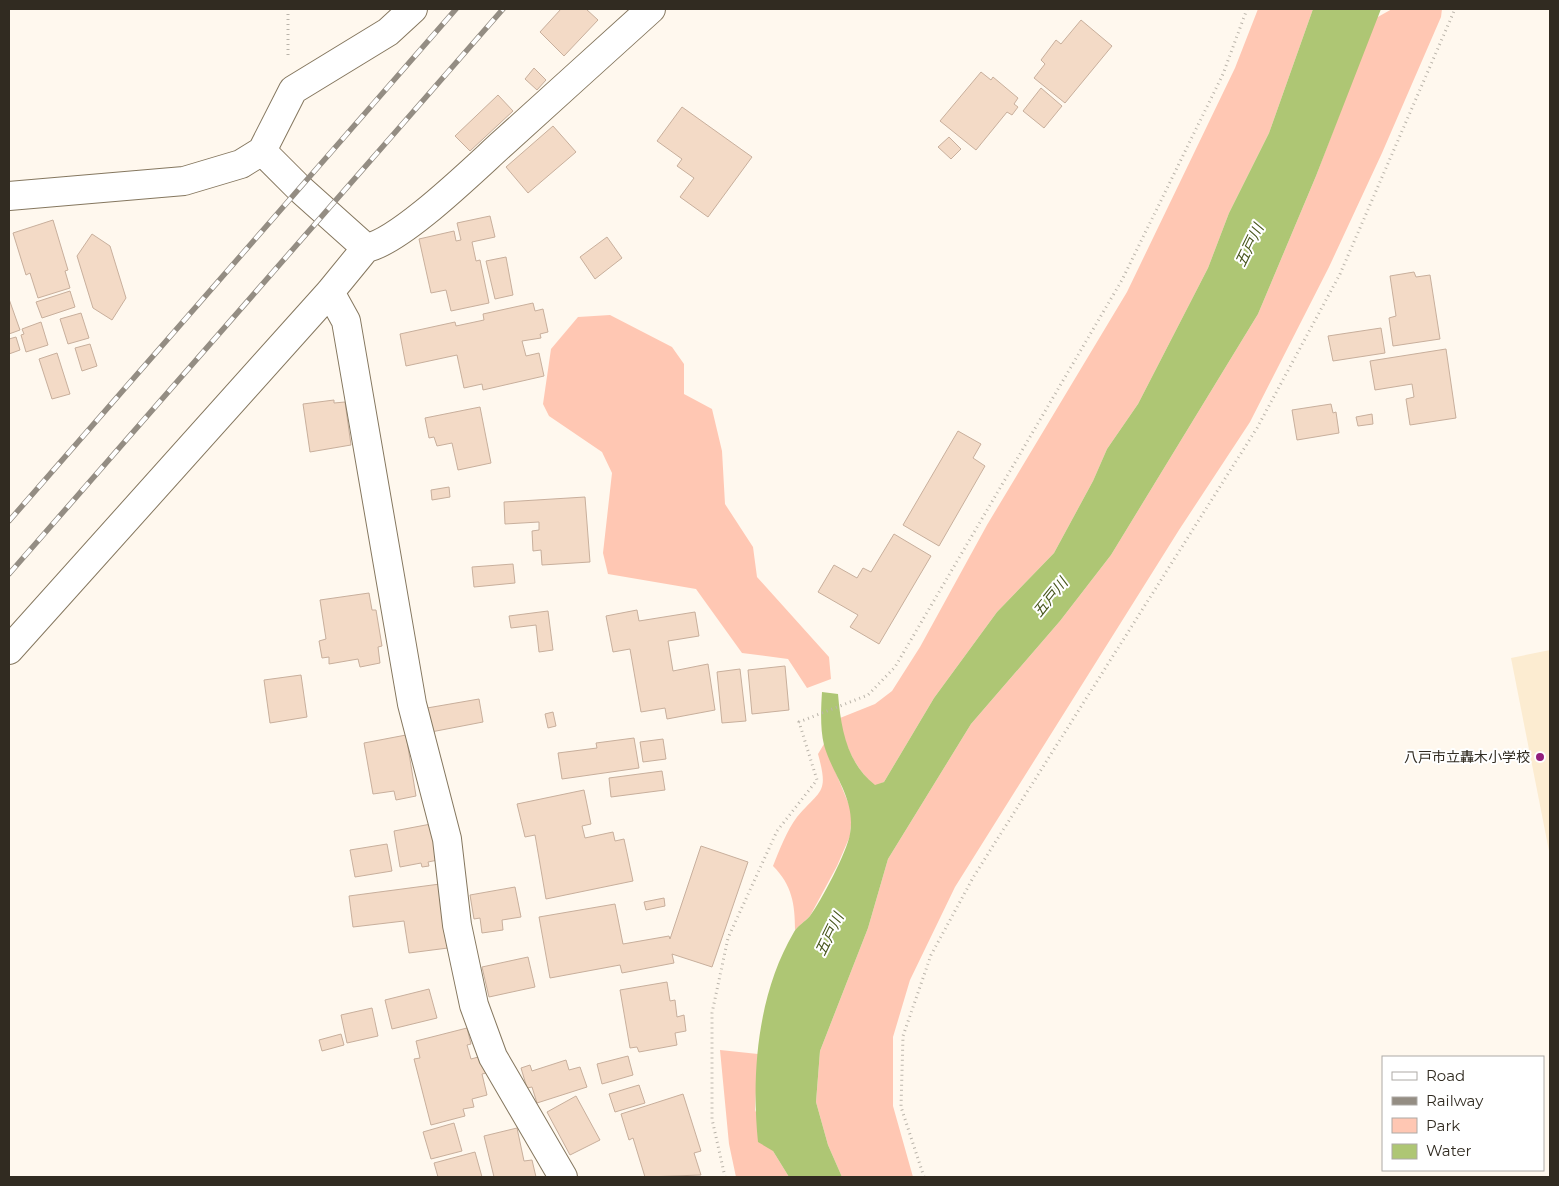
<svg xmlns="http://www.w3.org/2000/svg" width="1559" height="1186" font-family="Montserrat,'Noto Sans JP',sans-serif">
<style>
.built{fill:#fcecd1}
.green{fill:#ffc7b3}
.water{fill:#aec674}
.building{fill:#f3dac6;stroke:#c8af9c}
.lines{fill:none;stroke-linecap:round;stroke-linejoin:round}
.minor-casing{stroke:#85775f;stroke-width:30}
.path{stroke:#bab4aa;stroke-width:3;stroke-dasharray:1 4;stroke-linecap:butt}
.minor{stroke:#fff;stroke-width:28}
.rail-casing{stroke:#948d83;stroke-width:5.5}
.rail{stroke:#fff;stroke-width:4;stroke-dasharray:11;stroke-linecap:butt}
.poi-dot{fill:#931f7d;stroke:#fff;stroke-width:2}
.labels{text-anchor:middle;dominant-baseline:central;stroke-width:4;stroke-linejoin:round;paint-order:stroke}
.poi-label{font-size:14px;fill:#312b21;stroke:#fff;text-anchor:end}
.water-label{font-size:15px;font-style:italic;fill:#47561c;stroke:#fff}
</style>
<rect width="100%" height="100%" fill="#fff8ee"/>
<!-- built -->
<path class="built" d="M 1550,650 L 1550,856 L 1511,658 Z"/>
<!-- green -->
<path class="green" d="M 1258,9 L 1313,9 L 1269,133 L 1229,213 L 1208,268 L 1138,404 L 1107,449 L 1093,481 L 1054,553 L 997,612 L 934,698 L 884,782 L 875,786 C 856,770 843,743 840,718 L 875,704 L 892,691 L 920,647 L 987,525 L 1127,292 L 1235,68 Z
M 1392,9 L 1442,9 L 1441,17 L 1382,153 L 1329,267 L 1250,422 L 1179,530 L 955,887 L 910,980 L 893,1037 L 893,1106 L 913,1177 L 842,1177 L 828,1145 L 816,1102 L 820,1051 L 868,928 L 888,859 L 971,724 L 1060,621 L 1111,555 L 1258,314 L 1316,176 L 1376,18 Z
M 610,315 L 672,347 L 684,364 L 684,394 L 712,409 L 722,451 L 725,504 L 753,547 L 757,577 L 829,657 L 831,679 L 807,688 L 788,659 L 742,653 L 696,589 L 608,574 L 603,553 L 612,473 L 602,452 L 549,416 L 543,404 L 551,349 L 578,317 Z
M 824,744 L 852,812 L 850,836 L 837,866 L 810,916 L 795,930 C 795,904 792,885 773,866 C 779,851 787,830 797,817 C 821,789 829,794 818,754 Z
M 720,1050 L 758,1054 L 755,1110 L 773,1151 L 789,1177 L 736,1177 L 729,1144 Z"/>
<!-- water -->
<path class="water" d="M 1313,9 L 1381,9 L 1316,176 L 1258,314 L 1111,555 L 1060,621 L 971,724 L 888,859 L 868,928 L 820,1051 L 816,1102 L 828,1145 L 842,1177 L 789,1177 L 773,1151 L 758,1142 C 751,1072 758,993 794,932 C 798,925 805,922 810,916 C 821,901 847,852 850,834 C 856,799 833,776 824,745 C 820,729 821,708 822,692 L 838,694 C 841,729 847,763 875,785 L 884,782 L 934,698 L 997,612 L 1054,553 L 1093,481 L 1107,449 L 1138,404 L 1208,268 L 1229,213 L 1269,133 Z"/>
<!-- building -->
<path class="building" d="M 561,9 L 586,9 L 598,20 L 564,56 L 540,32 Z
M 1081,20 L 1112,46 L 1065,103 L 1034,78 L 1045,64 L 1041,60 L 1056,40 L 1061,44 Z
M 534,68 L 546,80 L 537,90 L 525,79 Z
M 981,72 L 991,80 L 993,77 L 1018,98 L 1014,104 L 1018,107 L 1012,115 L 1007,112 L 976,150 L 940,121 Z
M 1041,88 L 1062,106 L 1044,128 L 1023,111 Z
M 498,95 L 513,111 L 470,151 L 455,136 Z
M 682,107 L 752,157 L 708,217 L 680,197 L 694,178 L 677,166 L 682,159 L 657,141 Z
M 553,126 L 576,152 L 528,193 L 506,167 Z
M 949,137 L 961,149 L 951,159 L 938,147 Z
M 490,216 L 495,237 L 472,242 L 476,261 L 480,260 L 489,303 L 451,311 L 446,290 L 431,293 L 419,239 L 454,231 L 456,241 L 461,240 L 457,223 Z
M 53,220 L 68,270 L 65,271 L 70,288 L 38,298 L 30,273 L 26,275 L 13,233 Z
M 92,234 L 110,246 L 126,298 L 112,320 L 93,308 L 77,256 Z
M 607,237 L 622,258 L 595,279 L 580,257 Z
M 506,257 L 513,295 L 495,299 L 486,261 Z
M 1414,272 L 1416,277 L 1430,275 L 1440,339 L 1393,346 L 1389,318 L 1396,316 L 1390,276 Z
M 70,291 L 75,307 L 42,318 L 36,302 Z
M 9,299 L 20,330 L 9,334 Z
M 533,303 L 535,311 L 543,309 L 548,332 L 540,334 L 541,338 L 522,341 L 526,356 L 539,353 L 544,376 L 483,390 L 482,384 L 464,388 L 457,355 L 406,366 L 400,334 L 455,322 L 456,326 L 484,320 L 483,314 Z
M 81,313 L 89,338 L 68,344 L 60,319 Z
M 41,322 L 48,345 L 26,352 L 21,335 L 24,334 L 22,329 Z
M 1381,328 L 1385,353 L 1333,361 L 1328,336 Z
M 16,337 L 20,350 L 9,354 L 9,339 Z
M 90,344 L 97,366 L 82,371 L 75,348 Z
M 1446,349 L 1456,418 L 1410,425 L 1406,399 L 1414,397 L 1412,384 L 1375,390 L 1370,361 Z
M 57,353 L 70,394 L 52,399 L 39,359 Z
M 334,400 L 334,403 L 345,402 L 351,445 L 310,452 L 303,404 Z
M 1331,404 L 1333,413 L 1336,412 L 1339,433 L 1297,440 L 1292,410 Z
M 480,407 L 491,463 L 458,470 L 452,443 L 437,446 L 434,437 L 429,438 L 425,418 Z
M 1372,414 L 1373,424 L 1358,426 L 1356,417 Z
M 958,431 L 981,444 L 973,458 L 985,466 L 939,546 L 903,525 Z
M 449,487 L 450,497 L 432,500 L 431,490 Z
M 585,497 L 590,562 L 542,565 L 541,550 L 533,551 L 532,531 L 539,530 L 539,522 L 505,524 L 504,502 Z
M 894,534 L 931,556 L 879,644 L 850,627 L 858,615 L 818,592 L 834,565 L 857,578 L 863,568 L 871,572 Z
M 513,564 L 515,583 L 474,587 L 472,567 Z
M 369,593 L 372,610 L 376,610 L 382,646 L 378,647 L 380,663 L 360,667 L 358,659 L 329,664 L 329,657 L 322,658 L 319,641 L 326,639 L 320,600 Z
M 637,610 L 639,621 L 695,612 L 699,636 L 668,641 L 673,671 L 708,664 L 715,710 L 667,719 L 665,708 L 641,712 L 630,649 L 613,652 L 606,616 Z
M 548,611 L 553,650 L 539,652 L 536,625 L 511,628 L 509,616 Z
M 785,666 L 789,710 L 752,714 L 748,670 Z
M 740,669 L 746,721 L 722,723 L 717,672 Z
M 301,675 L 307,717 L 270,723 L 264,680 Z
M 479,699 L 483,722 L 431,732 L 427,708 Z
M 553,712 L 556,726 L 548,728 L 545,714 Z
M 406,735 L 416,796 L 396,800 L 394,791 L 373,794 L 364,743 Z
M 634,738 L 639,768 L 562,779 L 558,753 L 597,748 L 596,743 Z
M 663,739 L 666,759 L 643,762 L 640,742 Z
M 662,771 L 665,790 L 611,797 L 609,778 Z
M 584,790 L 591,824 L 582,826 L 585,838 L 613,832 L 615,841 L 624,839 L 633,881 L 546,899 L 535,835 L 525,837 L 517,804 Z
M 431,824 L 438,860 L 428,862 L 429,866 L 422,867 L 421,863 L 400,867 L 394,831 Z
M 387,844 L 392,871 L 355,877 L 350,850 Z
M 701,846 L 748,862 L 712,967 L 672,954 L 674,963 L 622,973 L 620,965 L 550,978 L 539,917 L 615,904 L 623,944 L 669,936 L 670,939 Z
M 440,884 L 448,948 L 409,953 L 404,921 L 353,927 L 349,896 Z
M 515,887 L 521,917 L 502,920 L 503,930 L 482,933 L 480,918 L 474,919 L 470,895 Z
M 664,898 L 665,906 L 646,910 L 644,902 Z
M 528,957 L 535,987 L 489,997 L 482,967 Z
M 667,982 L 670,1001 L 675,1000 L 677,1017 L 684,1015 L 686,1031 L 675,1033 L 677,1045 L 639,1052 L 637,1047 L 630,1048 L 620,990 Z
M 429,989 L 437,1018 L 392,1029 L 385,1000 Z
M 372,1008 L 378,1036 L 347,1043 L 341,1015 Z
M 467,1028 L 471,1044 L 467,1045 L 471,1059 L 482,1056 L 486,1073 L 482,1074 L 487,1095 L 472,1099 L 474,1107 L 463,1109 L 465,1116 L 431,1125 L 414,1059 L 420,1058 L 416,1041 Z
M 341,1034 L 344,1045 L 322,1051 L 319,1040 Z
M 628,1056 L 633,1075 L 602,1084 L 597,1064 Z
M 566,1060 L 569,1070 L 580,1067 L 587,1087 L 537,1103 L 532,1087 L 527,1088 L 521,1068 L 530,1065 L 532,1071 Z
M 639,1085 L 645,1103 L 615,1112 L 609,1094 Z
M 683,1094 L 701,1151 L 694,1153 L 701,1175 L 645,1177 L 633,1138 L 629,1140 L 621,1114 Z
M 576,1096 L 600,1140 L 570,1155 L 547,1112 Z
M 454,1123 L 462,1151 L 431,1159 L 423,1132 Z
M 517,1128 L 524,1161 L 532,1160 L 536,1177 L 494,1177 L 484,1136 Z
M 475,1152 L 482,1177 L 438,1177 L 434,1163 Z"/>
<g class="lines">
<defs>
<path id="minor" d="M 262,151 L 299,188 L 366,248
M 9,196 L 184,181 L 241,164 L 262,151 L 293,90 L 388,32 L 413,9
M 330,292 L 346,321 L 412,704 L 447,839 L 457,925 L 474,1005 L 493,1057 L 563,1177
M 9,650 L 330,292 L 366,248 C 400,242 475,168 504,142 C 553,98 602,53 651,9"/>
</defs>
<!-- minor casing -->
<use href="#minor" class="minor-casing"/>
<!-- path -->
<path class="path" d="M 288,9 L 288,58
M 725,1177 L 712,1119 L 712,1013 L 728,938 L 777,831 L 817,780 L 799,722 L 868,695 L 895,667 L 1122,280 L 1223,74 L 1247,9
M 924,1177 L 901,1107 L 903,1036 L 931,955 L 974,876 L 1257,428 L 1340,274 L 1455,9"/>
<!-- minor -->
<use href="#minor" class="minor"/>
<defs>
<path id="rail" d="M 9,521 L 456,9
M 9,574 L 503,9"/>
</defs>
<!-- rail casing -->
<use href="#rail" class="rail-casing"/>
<!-- rail -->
<use href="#rail" class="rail"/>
</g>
<!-- markers -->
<circle class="poi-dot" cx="1540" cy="757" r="5"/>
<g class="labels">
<!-- poi labels -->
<g class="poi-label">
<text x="1530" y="757">八戸市立轟木小学校</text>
</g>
<!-- water labels -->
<g class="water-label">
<text transform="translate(1249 245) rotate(-64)">五戸川</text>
<text transform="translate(1050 597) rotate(-51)">五戸川</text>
<text transform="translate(829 934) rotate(-64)">五戸川</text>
</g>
</g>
<!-- border -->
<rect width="1559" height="1186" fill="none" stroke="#312b21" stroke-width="20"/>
<!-- legend -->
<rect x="1382" y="1056" width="162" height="115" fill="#ffffff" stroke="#adaaa6"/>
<rect x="1392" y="1072" width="25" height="8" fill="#ffffff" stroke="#adaaa6"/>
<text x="1426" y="1081" font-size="15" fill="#312b21">Road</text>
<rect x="1392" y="1097" width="25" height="8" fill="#948d83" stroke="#adaaa6"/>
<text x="1426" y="1106" font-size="15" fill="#312b21">Railway</text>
<rect x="1392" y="1118" width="25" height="15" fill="#ffc7b3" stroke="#adaaa6"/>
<text x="1426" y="1131" font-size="15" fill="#312b21">Park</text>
<rect x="1392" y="1144" width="25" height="15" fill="#aec674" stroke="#adaaa6"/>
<text x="1426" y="1156" font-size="15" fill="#312b21">Water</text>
</svg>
